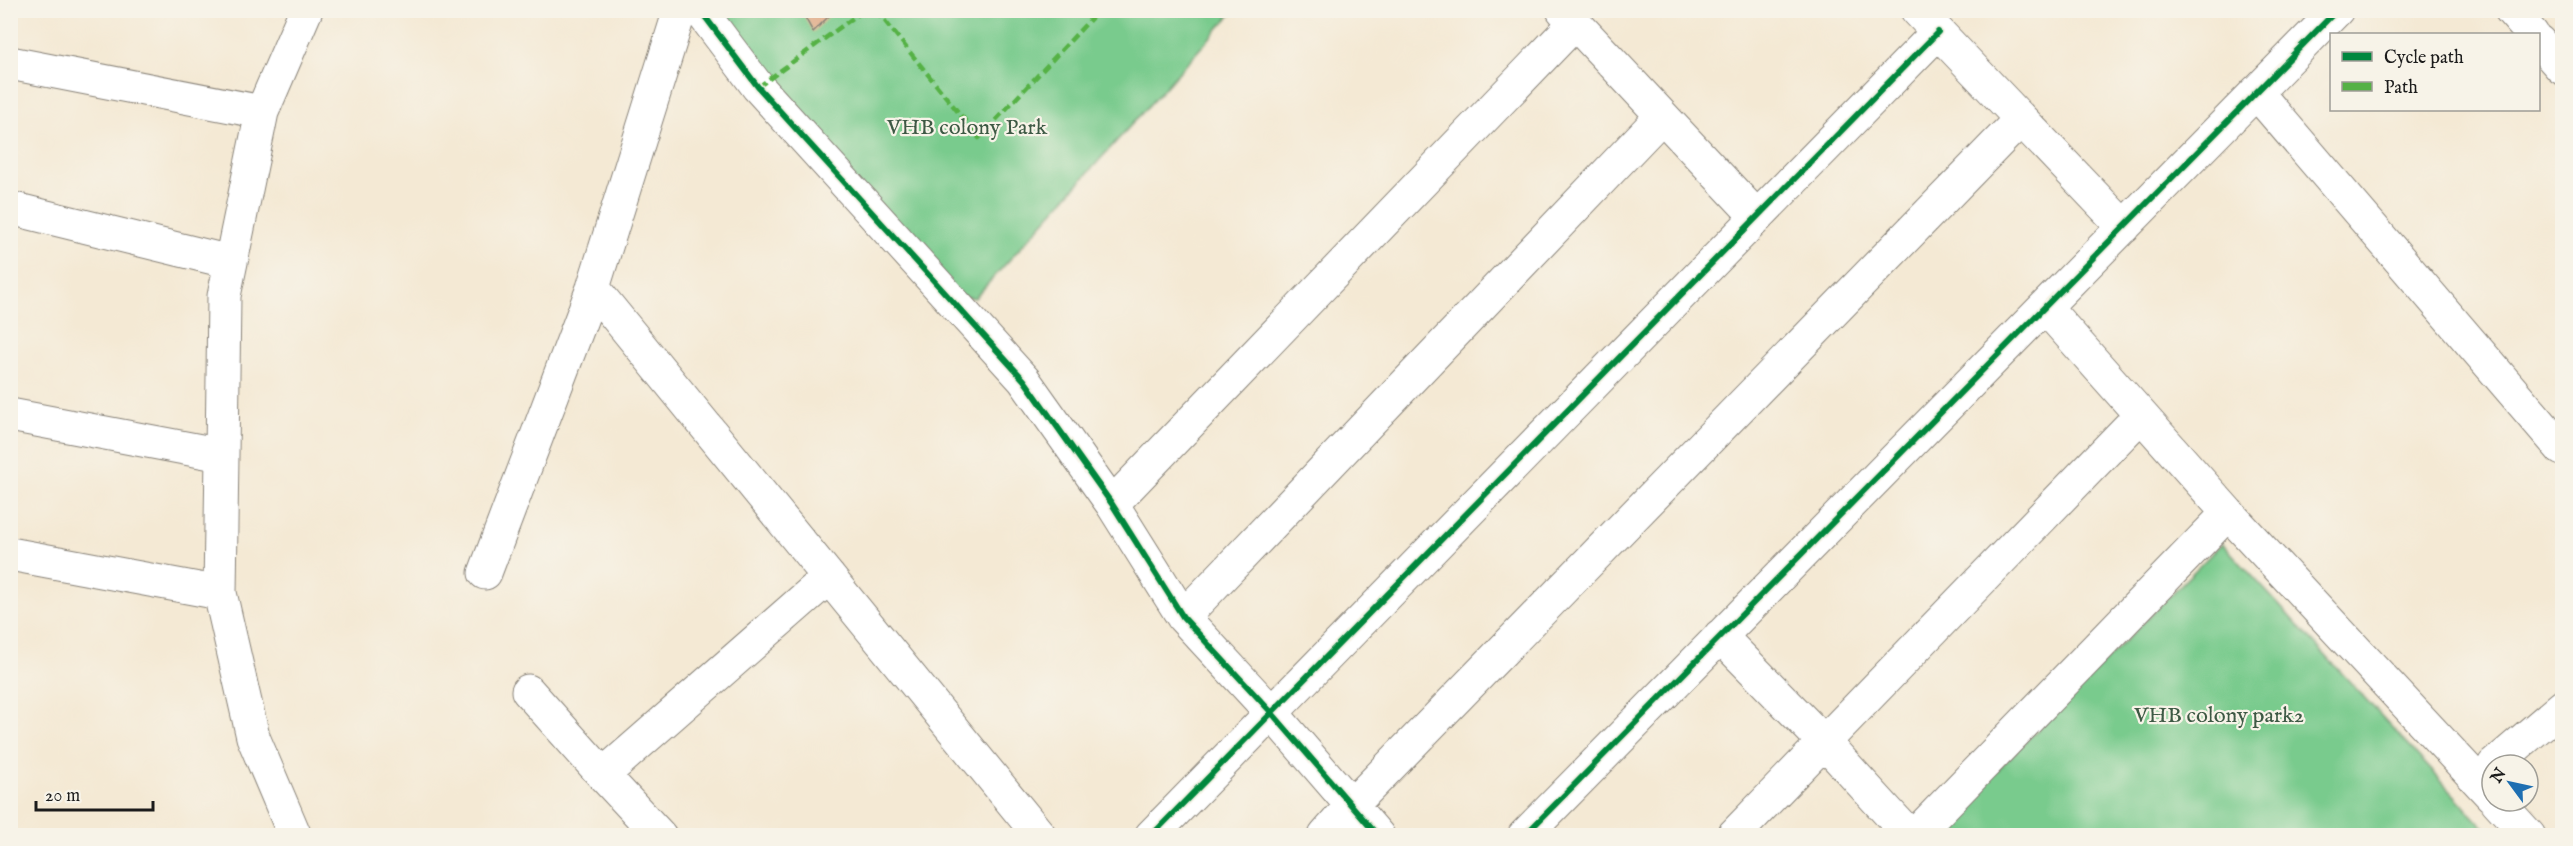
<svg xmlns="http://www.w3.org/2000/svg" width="2573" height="846" font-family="'IM FELL English',serif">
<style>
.green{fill:#79cb8d;stroke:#4a7454;stroke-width:1.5}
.building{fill:#dfab87}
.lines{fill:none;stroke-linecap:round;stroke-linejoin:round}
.minor-casing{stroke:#888278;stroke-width:35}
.minor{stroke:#fff;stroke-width:33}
.quiet{stroke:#55b145;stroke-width:4.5;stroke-dasharray:9 4.5;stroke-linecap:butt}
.cycleway-casing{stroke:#f7f3e8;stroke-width:10}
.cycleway{stroke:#00873e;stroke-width:6}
.labels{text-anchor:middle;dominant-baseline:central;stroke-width:4.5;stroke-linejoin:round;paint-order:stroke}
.park-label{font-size:22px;fill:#3d5944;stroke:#f7f3e8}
</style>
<rect width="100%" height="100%" fill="#f7f3e8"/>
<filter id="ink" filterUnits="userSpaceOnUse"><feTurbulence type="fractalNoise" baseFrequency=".0167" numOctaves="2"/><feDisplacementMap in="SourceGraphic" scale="12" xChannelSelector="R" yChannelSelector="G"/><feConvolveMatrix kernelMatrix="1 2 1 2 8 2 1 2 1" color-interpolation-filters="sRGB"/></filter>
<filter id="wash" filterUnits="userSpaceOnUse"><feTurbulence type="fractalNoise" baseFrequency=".008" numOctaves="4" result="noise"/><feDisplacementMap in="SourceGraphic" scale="24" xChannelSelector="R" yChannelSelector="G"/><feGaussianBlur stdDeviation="1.35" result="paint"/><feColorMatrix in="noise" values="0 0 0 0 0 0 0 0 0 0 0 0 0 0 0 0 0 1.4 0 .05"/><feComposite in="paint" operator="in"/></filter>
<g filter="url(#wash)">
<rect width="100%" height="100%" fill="#f4e9d4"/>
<!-- green -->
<path class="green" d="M 711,10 L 1234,11 L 975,298 L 947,294 Z
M 2222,543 L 2491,835 L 1932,836 Z"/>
<g id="blocks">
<!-- building -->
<path class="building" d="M 801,10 L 835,10 L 813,32 Z"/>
</g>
</g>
<g filter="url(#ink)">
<use href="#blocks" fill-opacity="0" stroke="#888278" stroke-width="1.5"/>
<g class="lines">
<defs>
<path id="minor" d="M 700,10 L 758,87 L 1024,380 L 1112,504 L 1183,617 L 1271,712 L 1378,836
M 1563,10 L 1757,217
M 1917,10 L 2124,227
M 2511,10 L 2532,34
M 2538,41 L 2562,68
M 10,63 L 262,112
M 2256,92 L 2562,449
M 10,208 L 230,262
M 593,288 L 1040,836
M 2045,307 L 2228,513 L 2492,796
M 10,415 L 222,455
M 1112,504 L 1575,23
M 10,554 L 220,593
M 485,573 L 593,288 L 680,10
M 1183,617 L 1662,116
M 1720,636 L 1824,742 L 1910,836
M 528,691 L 603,775
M 2494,765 L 2562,707
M 2497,801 L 2529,836
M 295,836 L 253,737 L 220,593 L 222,455 L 224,296 L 262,112 L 306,10
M 660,836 L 603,775 L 829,577
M 1151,836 L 1938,32
M 1325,836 L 1352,805 L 2021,119
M 1524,836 L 2337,10
M 1733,836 L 2141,415
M 1914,836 L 2228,513"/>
</defs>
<!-- minor casing -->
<use href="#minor" class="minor-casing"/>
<!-- minor -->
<use href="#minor" class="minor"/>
<!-- quiet -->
<path class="quiet" d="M 876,10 L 979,138 L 1099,10
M 758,87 L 864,10"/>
<defs>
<path id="cycleway" d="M 700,10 L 758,87 L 1024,380 L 1112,504 L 1183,617 L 1271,712 L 1378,836
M 1151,836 L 1938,32
M 1524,836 L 2337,10"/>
</defs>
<!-- cycleway casing -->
<use href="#cycleway" class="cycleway-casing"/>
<!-- cycleway -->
<use href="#cycleway" class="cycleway"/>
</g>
</g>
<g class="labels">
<!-- park labels -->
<g class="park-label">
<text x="967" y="128">VHB colony Park</text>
<text x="2219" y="716">VHB colony park2</text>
</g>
</g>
<!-- margin -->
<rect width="2573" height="846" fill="none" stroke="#f7f3e8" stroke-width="36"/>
<!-- legend -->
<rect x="2330" y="33" width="210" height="78" fill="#f7f3e8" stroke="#9f9d96" stroke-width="1.5"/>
<rect x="2342" y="52" width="30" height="9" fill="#00873e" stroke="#9f9d96" stroke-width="1.5"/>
<text x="2384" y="63" font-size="18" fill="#1c1c1c">Cycle path</text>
<rect x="2342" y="82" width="30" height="9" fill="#55b145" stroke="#9f9d96" stroke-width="1.5"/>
<text x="2384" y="93" font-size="18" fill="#1c1c1c">Path</text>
<!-- north arrow -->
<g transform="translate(2510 783) rotate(303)"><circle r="28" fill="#f7f3e8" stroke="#9f9d96" stroke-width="1.5"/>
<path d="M0-4.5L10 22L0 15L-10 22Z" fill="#1f6fb2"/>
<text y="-9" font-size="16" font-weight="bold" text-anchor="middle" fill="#1c1c1c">N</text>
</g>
<!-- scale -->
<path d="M36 801v9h117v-9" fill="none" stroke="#1c1c1c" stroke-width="3"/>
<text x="45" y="801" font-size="18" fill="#1c1c1c" stroke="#f7f3e8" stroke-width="4.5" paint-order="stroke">20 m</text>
</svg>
